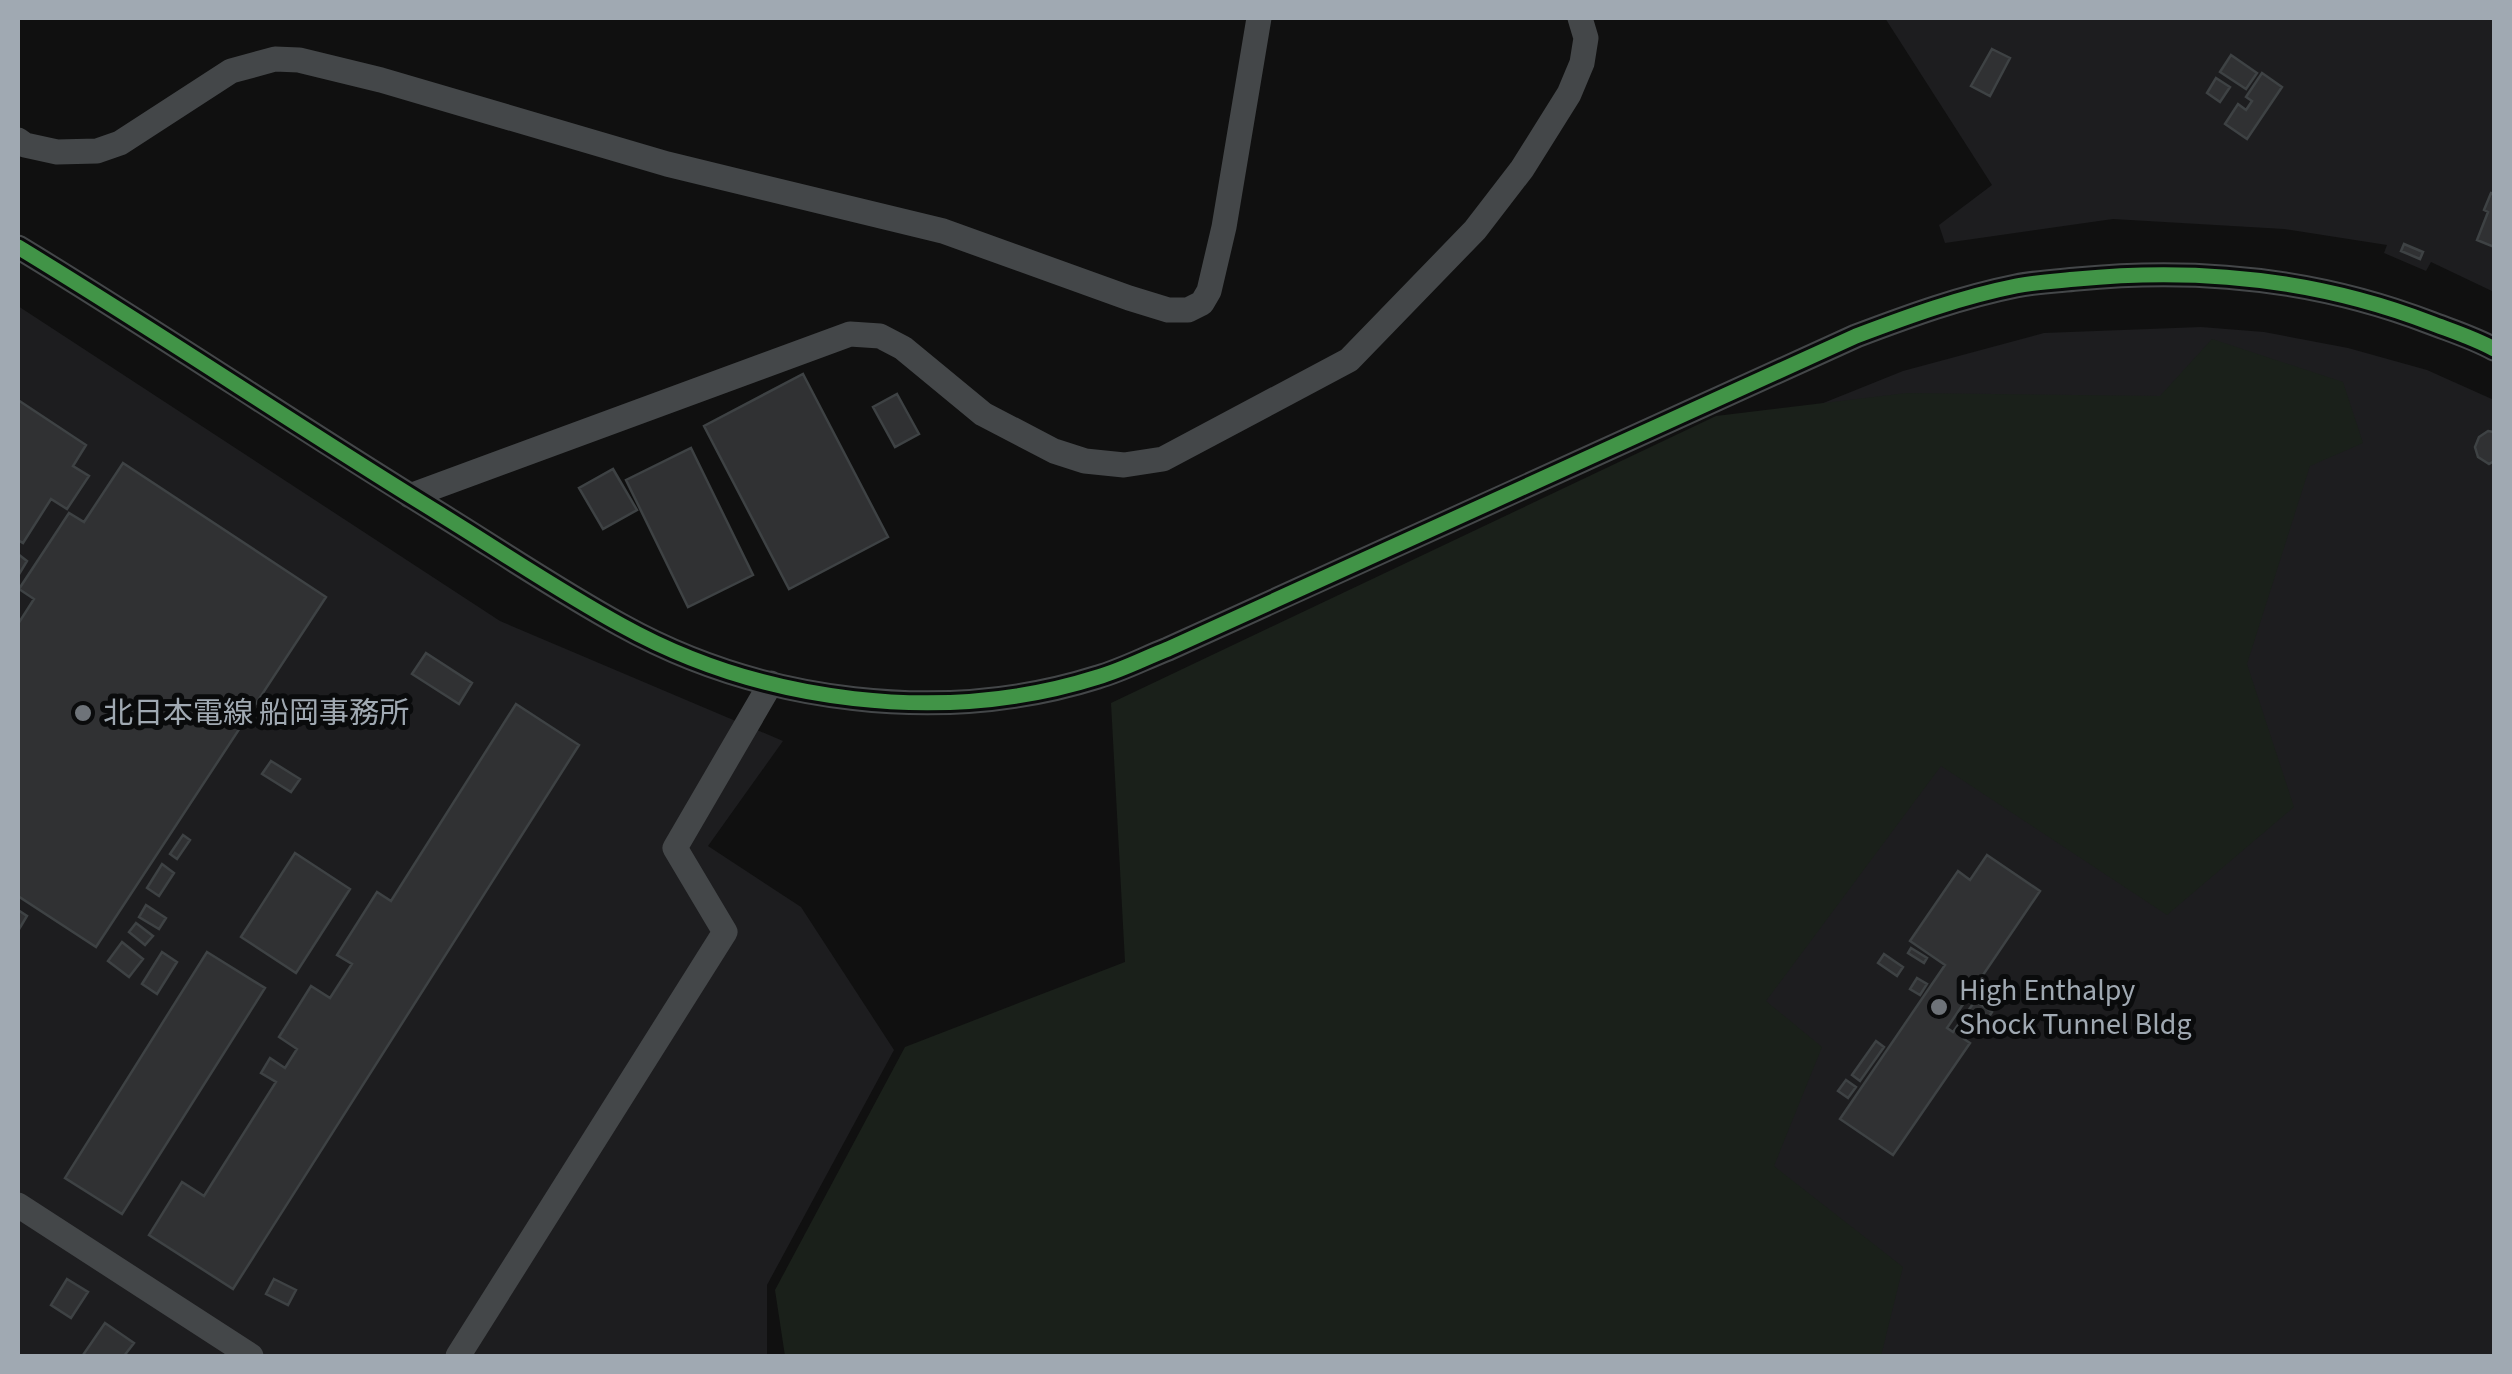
<svg xmlns="http://www.w3.org/2000/svg" width="2512" height="1374" font-family="'Source Sans 3','Noto Sans JP',sans-serif">
<style>
.built{fill:#1d1d1f}
.green{fill:#1a201a}
.building{fill:#303133;stroke:#3e4244;stroke-width:2.5}
.lines{fill:none;stroke-linecap:round;stroke-linejoin:round}
.minor{stroke:#444749;stroke-width:25}
.cycleway-casing{stroke:#0a0b0c;stroke-width:21}
.cycleway{stroke:#419447;stroke-width:15}
.poi-dot{fill:#6e7379;stroke:#0a0b0c;stroke-width:4}
.labels{text-anchor:middle;dominant-baseline:central;stroke-width:10;stroke-linejoin:round;paint-order:stroke}
.poi-label{font-size:30px;fill:#a0a9b2;stroke:#0a0b0c;text-anchor:start}
</style>
<rect width="100%" height="100%" fill="#101010"/>
<!-- built -->
<path class="built" d="M 1885,18 L 2494,18 L 2494,292 L 2431,262 L 2426,271 L 2384,253 L 2387,245 L 2284,229 L 2113,219 L 1945,243 L 1939,225 L 1992,185 Z
M 18,306 L 500,621 L 783,741 L 708,846 L 801,907 L 894,1050 L 767,1285 L 767,1356 L 18,1356 Z
M 2201,327 L 2264,332 L 2348,348 L 2427,370 L 2494,400 L 2494,1356 L 866,1356 L 958,1112 L 1796,414 L 1903,371 L 2044,333 Z"/>
<!-- green -->
<path class="green" d="M 2212,339 L 2343,382 L 2363,443 L 2310,466 L 2247,664 L 2294,807 L 2167,915 L 1941,766 L 1766,1001 L 1822,1047 L 1774,1166 L 1903,1267 L 1881,1356 L 785,1356 L 775,1290 L 905,1047 L 1125,962 L 1111,703 L 1716,416 L 1907,393 L 2160,396 Z"/>
<!-- building -->
<path class="building" d="M 1992,49 L 2010,58 L 1990,96 L 1971,86 Z
M 2231,55 L 2257,73 L 2246,89 L 2220,72 Z
M 2262,73 L 2282,87 L 2247,139 L 2225,124 L 2238,104 L 2246,110 L 2252,101 L 2246,97 Z
M 2216,78 L 2230,87 L 2220,102 L 2207,93 Z
M 2491,193 L 2494,194 L 2494,247 L 2477,240 L 2488,212 L 2484,210 Z
M 2404,244 L 2423,252 L 2420,259 L 2401,251 Z
M 803,374 L 888,537 L 789,589 L 704,426 Z
M 897,394 L 919,434 L 895,447 L 873,407 Z
M 18,400 L 86,445 L 73,466 L 89,476 L 67,509 L 51,499 L 23,543 L 18,540 Z
M 2488,431 L 2494,432 L 2494,461 L 2489,464 L 2478,457 L 2475,447 L 2479,437 Z
M 691,448 L 753,575 L 688,607 L 626,480 Z
M 123,463 L 326,597 L 96,947 L 18,896 L 18,624 L 34,599 L 19,589 L 69,513 L 84,522 Z
M 613,469 L 637,510 L 603,529 L 579,488 Z
M 18,554 L 27,561 L 18,576 Z
M 426,653 L 472,683 L 459,704 L 412,674 Z
M 516,704 L 579,745 L 233,1289 L 149,1235 L 182,1182 L 204,1196 L 276,1082 L 261,1073 L 270,1058 L 285,1068 L 297,1049 L 279,1037 L 311,986 L 330,998 L 352,964 L 337,955 L 377,892 L 391,901 Z
M 271,761 L 300,779 L 291,792 L 262,774 Z
M 183,835 L 190,840 L 177,859 L 170,854 Z
M 295,853 L 350,889 L 296,973 L 241,937 Z
M 1987,855 L 2040,891 L 1947,1028 L 1953,1032 L 1975,1001 L 1992,1012 L 1978,1033 L 1971,1029 L 1964,1039 L 1970,1043 L 1893,1155 L 1840,1119 L 1945,965 L 1910,941 L 1958,871 L 1970,880 Z
M 162,864 L 174,873 L 159,896 L 147,888 Z
M 146,905 L 166,918 L 159,929 L 139,917 Z
M 18,910 L 27,916 L 18,931 Z
M 136,923 L 153,936 L 145,945 L 129,932 Z
M 122,942 L 143,959 L 129,977 L 108,961 Z
M 1911,948 L 1927,958 L 1924,963 L 1908,953 Z
M 162,952 L 177,962 L 157,994 L 142,984 Z
M 207,952 L 265,988 L 122,1214 L 65,1178 Z
M 1884,954 L 1903,967 L 1897,976 L 1878,963 Z
M 1917,978 L 1927,984 L 1920,995 L 1910,989 Z
M 1876,1041 L 1884,1047 L 1860,1081 L 1852,1075 Z
M 1846,1080 L 1856,1087 L 1848,1098 L 1838,1091 Z
M 67,1279 L 88,1292 L 71,1318 L 51,1305 Z
M 274,1279 L 296,1290 L 288,1305 L 266,1294 Z
M 105,1323 L 134,1343 L 124,1356 L 83,1355 Z"/>
<g class="lines">
<!-- minor -->
<path class="minor" d="M 18,140 L 25,145 L 57,152 L 97,151 L 120,143 L 231,71 L 275,59 L 299,60 L 381,80 L 667,164 L 943,231 L 1129,298 L 1168,310 L 1188,310 L 1202,303 L 1209,291 L 1224,227 L 1259,18
M 18,247 C 160,333 298,427 440,514 C 500,551 559,591 621,625 C 761,703 943,726 1098,677 C 1122,670 1145,658 1168,649 L 1856,336 C 1909,316 1961,297 2016,286 C 2036,282 2057,281 2077,279 C 2199,267 2317,279 2431,323 C 2452,331 2474,338 2494,349
M 410,496 L 850,334 L 880,336 L 903,348 L 983,414 L 1054,451 L 1085,461 L 1124,465 L 1163,459 L 1349,360 L 1475,230 L 1522,169 L 1569,94 L 1582,63 L 1586,38 L 1580,18
M 18,1205 L 251,1356
M 458,1356 L 725,932 L 675,848 L 771,683"/>
<defs>
<path id="cycleway" d="M 18,247 C 160,333 298,427 440,514 C 500,551 559,591 621,625 C 761,703 943,726 1098,677 C 1122,670 1145,658 1168,649 L 1856,336 C 1909,316 1961,297 2016,286 C 2036,282 2057,281 2077,279 C 2199,267 2317,279 2431,323 C 2452,331 2474,338 2494,349"/>
</defs>
<!-- cycleway casing -->
<use href="#cycleway" class="cycleway-casing"/>
<!-- cycleway -->
<use href="#cycleway" class="cycleway"/>
</g>
<!-- markers -->
<g class="poi-dot">
<circle cx="83" cy="713" r="10"/>
<circle cx="1939" cy="1007" r="10"/>
</g>
<g class="labels">
<!-- poi labels -->
<g class="poi-label">
<text x="103" y="713">北日本電線 船岡事務所</text>
<text x="1959" y="990">High Enthalpy<tspan x="1959" dy="34">Shock Tunnel Bldg</tspan></text>
</g>
</g>
<!-- border -->
<rect width="2512" height="1374" fill="none" stroke="#a0a9b2" stroke-width="40"/>
</svg>
